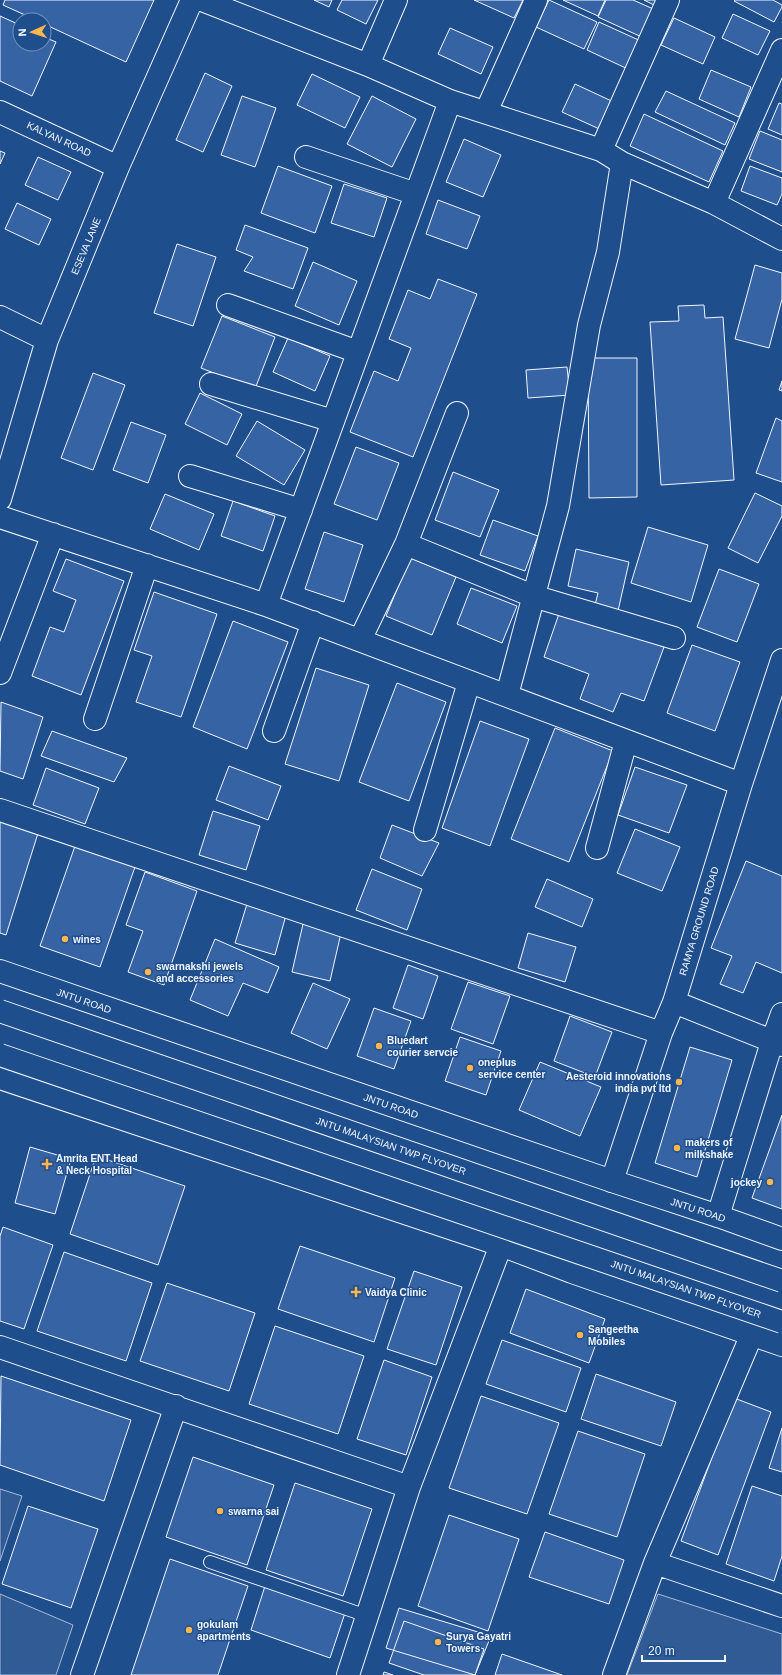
<svg xmlns="http://www.w3.org/2000/svg" width="782" height="1675" font-family="Helvetica,sans-serif">
<style>
.green{fill:#305b95;stroke:#a8bbd7}
.building{fill:#3563a3;stroke:#f2f6ff}
.lines{fill:none;stroke-linecap:round;stroke-linejoin:round}
.lane-casing{stroke:#f2f6ff;stroke-width:14}
.street-casing{stroke:#f2f6ff;stroke-width:24}
.primary-casing{stroke:#f2f6ff;stroke-width:24}
.lane{stroke:#1f4e8c;stroke-width:12}
.street{stroke:#1f4e8c;stroke-width:22}
.primary{stroke:#1f4e8c;stroke-width:22}
.primary-bridge-casing{stroke:#f2f6ff;stroke-width:24;stroke-linecap:butt}
.primary-bridge{stroke:#1f4e8c;stroke-width:22}
.poi-dot{fill:#ffb74d;stroke:#1f4e8c;stroke-width:1.5}
.labels{text-anchor:middle;dominant-baseline:central;stroke-width:3;stroke-linejoin:round;paint-order:stroke}
.street-label{font-size:10px;fill:#f2f6ff;stroke:#1f4e8c}
.poi-label{font-size:10px;font-weight:bold;fill:#f2f6ff;stroke:#1f4e8c;text-anchor:start}
</style>
<rect width="100%" height="100%" fill="#1f4e8c"/>
<!-- green -->
<path class="green" d="M 0,1489 L 22,1496 L 0,1561 Z
M 0,1594 L 73,1625 L 56,1675 L 0,1675 Z
M 658,1594 L 782,1634 L 782,1675 L 627,1675 Z"/>
<!-- building -->
<path class="building" d="M 5,0 L 154,0 L 126,62 L 44,24 L 44,20 L 36,20 L 3,5 Z
M 314,0 L 332,0 L 329,7 Z
M 342,0 L 378,0 L 366,24 L 337,10 Z
M 474,0 L 523,0 L 514,18 Z
M 549,0 L 597,22 L 584,49 L 536,27 Z
M 563,0 L 605,0 L 598,16 Z
M 606,0 L 633,0 L 658,11 L 646,39 L 598,17 Z
M 644,0 L 664,0 L 660,8 Z
M 735,0 L 773,0 L 782,5 L 782,7 L 774,22 L 734,1 Z
M 733,14 L 770,31 L 758,55 L 722,38 Z
M 0,16 L 20,25 L 20,44 L 44,44 L 44,37 L 56,42 L 32,96 L 0,81 Z
M 674,18 L 715,37 L 703,64 L 661,45 Z
M 599,22 L 643,42 L 630,70 L 587,50 Z
M 450,28 L 493,47 L 481,74 L 438,54 Z
M 711,70 L 751,87 L 739,117 L 699,99 Z
M 205,73 L 232,86 L 203,152 L 176,140 Z
M 312,74 L 360,97 L 345,128 L 297,105 Z
M 575,84 L 618,104 L 606,132 L 562,112 Z
M 666,91 L 735,123 L 725,145 L 655,112 Z
M 242,96 L 276,108 L 255,167 L 221,155 Z
M 372,96 L 416,119 L 392,167 L 347,144 Z
M 779,103 L 782,104 L 782,135 L 768,129 Z
M 644,114 L 723,151 L 709,182 L 630,146 Z
M 760,131 L 782,140 L 782,172 L 749,159 Z
M 464,139 L 501,155 L 483,197 L 446,182 Z
M 0,151 L 5,153 L 0,164 Z
M 38,157 L 71,172 L 58,200 L 25,185 Z
M 278,166 L 332,186 L 315,233 L 261,213 Z
M 750,166 L 782,178 L 782,194 L 777,205 L 741,191 Z
M 344,184 L 387,198 L 374,237 L 331,223 Z
M 438,200 L 480,216 L 467,249 L 426,234 Z
M 17,203 L 51,219 L 39,245 L 5,229 Z
M 245,225 L 308,248 L 293,289 L 244,271 L 253,257 L 236,250 Z
M 177,244 L 216,257 L 193,326 L 154,313 Z
M 313,262 L 357,281 L 339,325 L 295,306 Z
M 755,265 L 782,273 L 782,299 L 769,348 L 735,339 Z
M 438,279 L 477,294 L 413,457 L 350,432 L 374,371 L 398,381 L 411,348 L 389,339 L 408,290 L 430,299 Z
M 704,305 L 705,318 L 723,317 L 734,480 L 661,485 L 650,322 L 679,321 L 678,306 Z
M 222,316 L 275,337 L 255,389 L 201,368 Z
M 288,338 L 330,356 L 315,391 L 273,372 Z
M 588,358 L 637,358 L 637,497 L 589,498 Z
M 567,367 L 570,395 L 528,398 L 526,370 Z
M 93,373 L 125,385 L 93,470 L 61,458 Z
M 782,381 L 782,391 L 779,390 Z
M 200,393 L 242,414 L 227,445 L 185,424 Z
M 776,418 L 782,421 L 782,482 L 756,473 Z
M 257,421 L 305,450 L 284,485 L 236,456 Z
M 131,422 L 166,435 L 148,483 L 113,470 Z
M 356,447 L 399,463 L 377,520 L 334,504 Z
M 453,472 L 499,490 L 480,537 L 435,520 Z
M 755,493 L 782,506 L 782,516 L 758,563 L 728,548 Z
M 165,494 L 214,514 L 199,550 L 150,529 Z
M 233,501 L 275,516 L 263,551 L 221,536 Z
M 493,520 L 538,536 L 525,571 L 480,555 Z
M 648,527 L 708,545 L 691,602 L 631,583 Z
M 324,532 L 363,545 L 344,602 L 305,589 Z
M 576,549 L 629,562 L 618,611 L 595,605 L 598,593 L 568,586 Z
M 410,558 L 456,577 L 432,635 L 386,616 Z
M 66,559 L 124,581 L 81,695 L 32,676 L 50,627 L 64,632 L 76,600 L 53,591 Z
M 719,569 L 759,584 L 737,642 L 697,627 Z
M 471,588 L 517,606 L 502,643 L 457,624 Z
M 154,592 L 217,614 L 181,717 L 136,702 L 152,656 L 134,650 Z
M 561,608 L 664,647 L 644,701 L 621,693 L 613,712 L 580,699 L 589,674 L 544,657 Z
M 233,621 L 288,642 L 247,749 L 193,727 Z
M 692,645 L 740,662 L 715,731 L 667,713 Z
M 316,668 L 369,685 L 339,781 L 285,764 Z
M 397,683 L 446,702 L 409,801 L 359,782 Z
M 1,702 L 43,717 L 23,779 L 0,771 Z
M 480,721 L 529,739 L 490,846 L 442,828 Z
M 555,728 L 613,751 L 569,862 L 511,839 Z
M 52,731 L 127,758 L 114,782 L 41,756 Z
M 229,766 L 281,786 L 268,820 L 216,800 Z
M 635,767 L 687,785 L 669,833 L 618,815 Z
M 46,768 L 99,788 L 85,824 L 33,805 Z
M 213,811 L 260,826 L 246,870 L 199,855 Z
M 0,817 L 39,830 L 6,935 L 0,933 Z
M 392,825 L 439,843 L 422,876 L 380,858 Z
M 635,829 L 680,847 L 662,891 L 617,873 Z
M 75,846 L 135,867 L 100,967 L 40,946 Z
M 746,861 L 782,876 L 782,973 L 756,962 L 743,993 L 720,984 L 732,956 L 711,948 Z
M 372,869 L 422,889 L 407,930 L 356,910 Z
M 145,872 L 197,891 L 164,985 L 128,972 L 143,931 L 126,925 Z
M 547,879 L 593,899 L 582,927 L 535,907 Z
M 247,904 L 286,915 L 275,955 L 235,943 Z
M 303,924 L 341,933 L 330,981 L 292,972 Z
M 528,933 L 576,947 L 565,982 L 518,968 Z
M 215,939 L 279,967 L 268,993 L 243,983 L 228,1016 L 190,1000 Z
M 408,965 L 438,976 L 423,1019 L 393,1008 Z
M 468,982 L 510,996 L 493,1044 L 451,1029 Z
M 313,983 L 350,999 L 327,1049 L 291,1033 Z
M 374,1008 L 411,1021 L 394,1069 L 357,1056 Z
M 570,1016 L 612,1032 L 595,1077 L 554,1061 Z
M 460,1037 L 501,1051 L 486,1095 L 445,1081 Z
M 690,1047 L 732,1060 L 697,1177 L 655,1163 Z
M 540,1062 L 601,1087 L 580,1136 L 519,1110 Z
M 782,1115 L 782,1209 L 752,1198 Z
M 30,1147 L 71,1159 L 55,1214 L 15,1203 Z
M 96,1156 L 185,1186 L 158,1265 L 70,1234 Z
M 3,1227 L 53,1245 L 24,1329 L 0,1321 L 0,1236 Z
M 300,1246 L 395,1278 L 374,1342 L 278,1309 Z
M 64,1252 L 152,1283 L 126,1361 L 37,1331 Z
M 414,1271 L 462,1287 L 436,1365 L 387,1349 Z
M 167,1283 L 255,1313 L 229,1391 L 140,1361 Z
M 526,1289 L 605,1319 L 589,1363 L 510,1333 Z
M 275,1326 L 364,1356 L 338,1434 L 249,1404 Z
M 502,1340 L 581,1368 L 566,1412 L 486,1384 Z
M 384,1360 L 432,1377 L 406,1455 L 357,1439 Z
M 596,1374 L 676,1402 L 661,1446 L 581,1419 Z
M 1,1376 L 131,1420 L 104,1501 L 0,1465 Z
M 481,1396 L 559,1423 L 527,1514 L 449,1488 Z
M 734,1398 L 771,1412 L 718,1555 L 681,1541 Z
M 782,1428 L 782,1472 L 769,1468 Z
M 578,1431 L 645,1454 L 617,1537 L 549,1514 Z
M 193,1457 L 274,1485 L 247,1565 L 166,1537 Z
M 295,1483 L 372,1509 L 343,1596 L 266,1570 Z
M 752,1486 L 782,1496 L 782,1556 L 774,1581 L 726,1564 Z
M 28,1506 L 98,1529 L 71,1608 L 2,1584 Z
M 449,1515 L 519,1539 L 488,1631 L 418,1606 Z
M 545,1532 L 624,1560 L 609,1604 L 529,1577 Z
M 170,1559 L 248,1586 L 218,1675 L 131,1675 Z
M 265,1586 L 345,1613 L 330,1658 L 251,1630 Z
M 399,1608 L 491,1636 L 475,1675 L 386,1648 Z
M 404,1621 L 484,1649 L 475,1675 L 424,1675 L 389,1663 Z
M 502,1654 L 562,1675 L 495,1675 Z
M 384,1672 L 393,1675 L 383,1675 Z"/>
<g class="lines">
<defs>
<path id="lane" d="M 210,1562 L 367,1616"/>
<path id="street" d="M 202,0 L 368,65 L 450,101 L 601,150 L 622,163 L 714,203 L 782,239
M 368,65 L 396,0
M 0,112 L 118,167
M 486,112 L 536,0
M 601,150 L 668,0
M 306,157 L 416,194
M 714,203 L 782,50
M 228,305 L 358,352
M 0,317 L 47,340
M 211,384 L 333,421
M 190,476 L 301,510
M 0,499 L 47,340 L 118,167 L 192,0
M 0,517 L 266,605 L 741,784
M 406,544 L 457,413
M 266,605 L 450,101
M 360,640 L 406,544 L 533,596 L 674,638
M 0,673 L 53,534
M 507,695 L 558,506 L 589,325 L 608,252 L 622,163
M 95,719 L 147,565
M 274,731 L 313,622
M 0,810 L 661,1033
M 425,830 L 469,682
M 597,848 L 626,741
M 674,1002 L 782,1045
M 612,1181 L 661,1033 L 674,1002 L 741,784 L 782,660
M 718,1216 L 772,1042 L 782,1014
M 752,1334 L 655,1563 L 782,1606
M 0,1347 L 409,1487
M 82,1675 L 176,1406
M 348,1675 L 409,1487 L 501,1245
M 614,1675 L 655,1563"/>
<path id="primary" d="M 0,971 L 612,1181 L 718,1216 L 782,1239
M 0,1078 L 501,1245 L 572,1272 L 782,1345"/>
</defs>
<!-- lane casing -->
<use href="#lane" class="lane-casing"/>
<!-- street casing -->
<use href="#street" class="street-casing"/>
<!-- primary casing -->
<use href="#primary" class="primary-casing"/>
<!-- lane -->
<use href="#lane" class="lane"/>
<!-- street -->
<use href="#street" class="street"/>
<!-- primary -->
<use href="#primary" class="primary"/>
<defs>
<path id="primary-bridge" d="M 0,1011 L 782,1281
M 0,1055 L 782,1322"/>
</defs>
<!-- primary-bridge casing -->
<use href="#primary-bridge" class="primary-bridge-casing"/>
<!-- primary-bridge -->
<use href="#primary-bridge" class="primary-bridge"/>
</g>
<!-- markers -->
<g class="poi-dot">
<circle cx="65" cy="939" r="4"/>
<circle cx="148" cy="972" r="4"/>
<circle cx="379" cy="1046" r="4"/>
<circle cx="470" cy="1068" r="4"/>
<circle cx="679" cy="1082" r="4"/>
<circle cx="677" cy="1148" r="4"/>
<path d="M45 1158h4v4h4v4h-4v4h-4v-4h-4v-4h4z"/>
<circle cx="770" cy="1182" r="4"/>
<path d="M354 1286h4v4h4v4h-4v4h-4v-4h-4v-4h4z"/>
<circle cx="580" cy="1335" r="4"/>
<circle cx="220" cy="1511" r="4"/>
<circle cx="189" cy="1630" r="4"/>
<circle cx="438" cy="1642" r="4"/>
</g>
<g class="labels">
<!-- street labels -->
<g class="street-label">
<text transform="translate(59 139) rotate(25)">KALYAN ROAD</text>
<text transform="translate(86 246) rotate(-67)">ESEVA LANE</text>
<text transform="translate(699 921) rotate(-73)">RAMYA GROUND ROAD</text>
<text transform="translate(84 1001) rotate(19)">JNTU ROAD</text>
<text transform="translate(391 1106) rotate(19)">JNTU ROAD</text>
<text transform="translate(391 1146) rotate(19)">JNTU MALAYSIAN TWP FLYOVER</text>
<text transform="translate(698 1210) rotate(18)">JNTU ROAD</text>
<text transform="translate(686 1289) rotate(19)">JNTU MALAYSIAN TWP FLYOVER</text>
</g>
<!-- poi labels -->
<g class="poi-label">
<text x="73" y="939">wines</text>
<text x="156" y="966">swarnakshi jewels<tspan x="156" dy="12">and accessories</tspan></text>
<text x="387" y="1040">Bluedart<tspan x="387" dy="12">courier servcie</tspan></text>
<text x="478" y="1062">oneplus<tspan x="478" dy="12">service center</tspan></text>
<text x="671" y="1076" text-anchor="end">Aesteroid innovations<tspan x="671" dy="12">india pvt ltd</tspan></text>
<text x="685" y="1142">makers of<tspan x="685" dy="12">milkshake</tspan></text>
<text x="56" y="1158">Amrita ENT Head<tspan x="56" dy="12">&amp; Neck Hospital</tspan></text>
<text x="762" y="1182" text-anchor="end">jockey</text>
<text x="365" y="1292">Vaidya Clinic</text>
<text x="588" y="1329">Sangeetha<tspan x="588" dy="12">Mobiles</tspan></text>
<text x="228" y="1511">swarna sai</text>
<text x="197" y="1624">gokulam<tspan x="197" dy="12">apartments</tspan></text>
<text x="446" y="1636">Surya Gayatri<tspan x="446" dy="12">Towers</tspan></text>
</g>
</g>
<!-- north arrow -->
<g transform="translate(32 32) rotate(267)"><circle r="19" fill="#1f4e8c" stroke="#7391ba"/>
<path d="M0-3L7 15L0 10L-7 15Z" fill="#ffb74d"/>
<text y="-6" font-size="11" font-weight="bold" text-anchor="middle" fill="#f2f6ff">N</text>
</g>
<!-- scale -->
<path d="M642 1655v6h83v-6" fill="none" stroke="#f2f6ff" stroke-width="2"/>
<text x="648" y="1655" font-size="12" fill="#f2f6ff" stroke="#1f4e8c" stroke-width="3" paint-order="stroke">20 m</text>
</svg>
